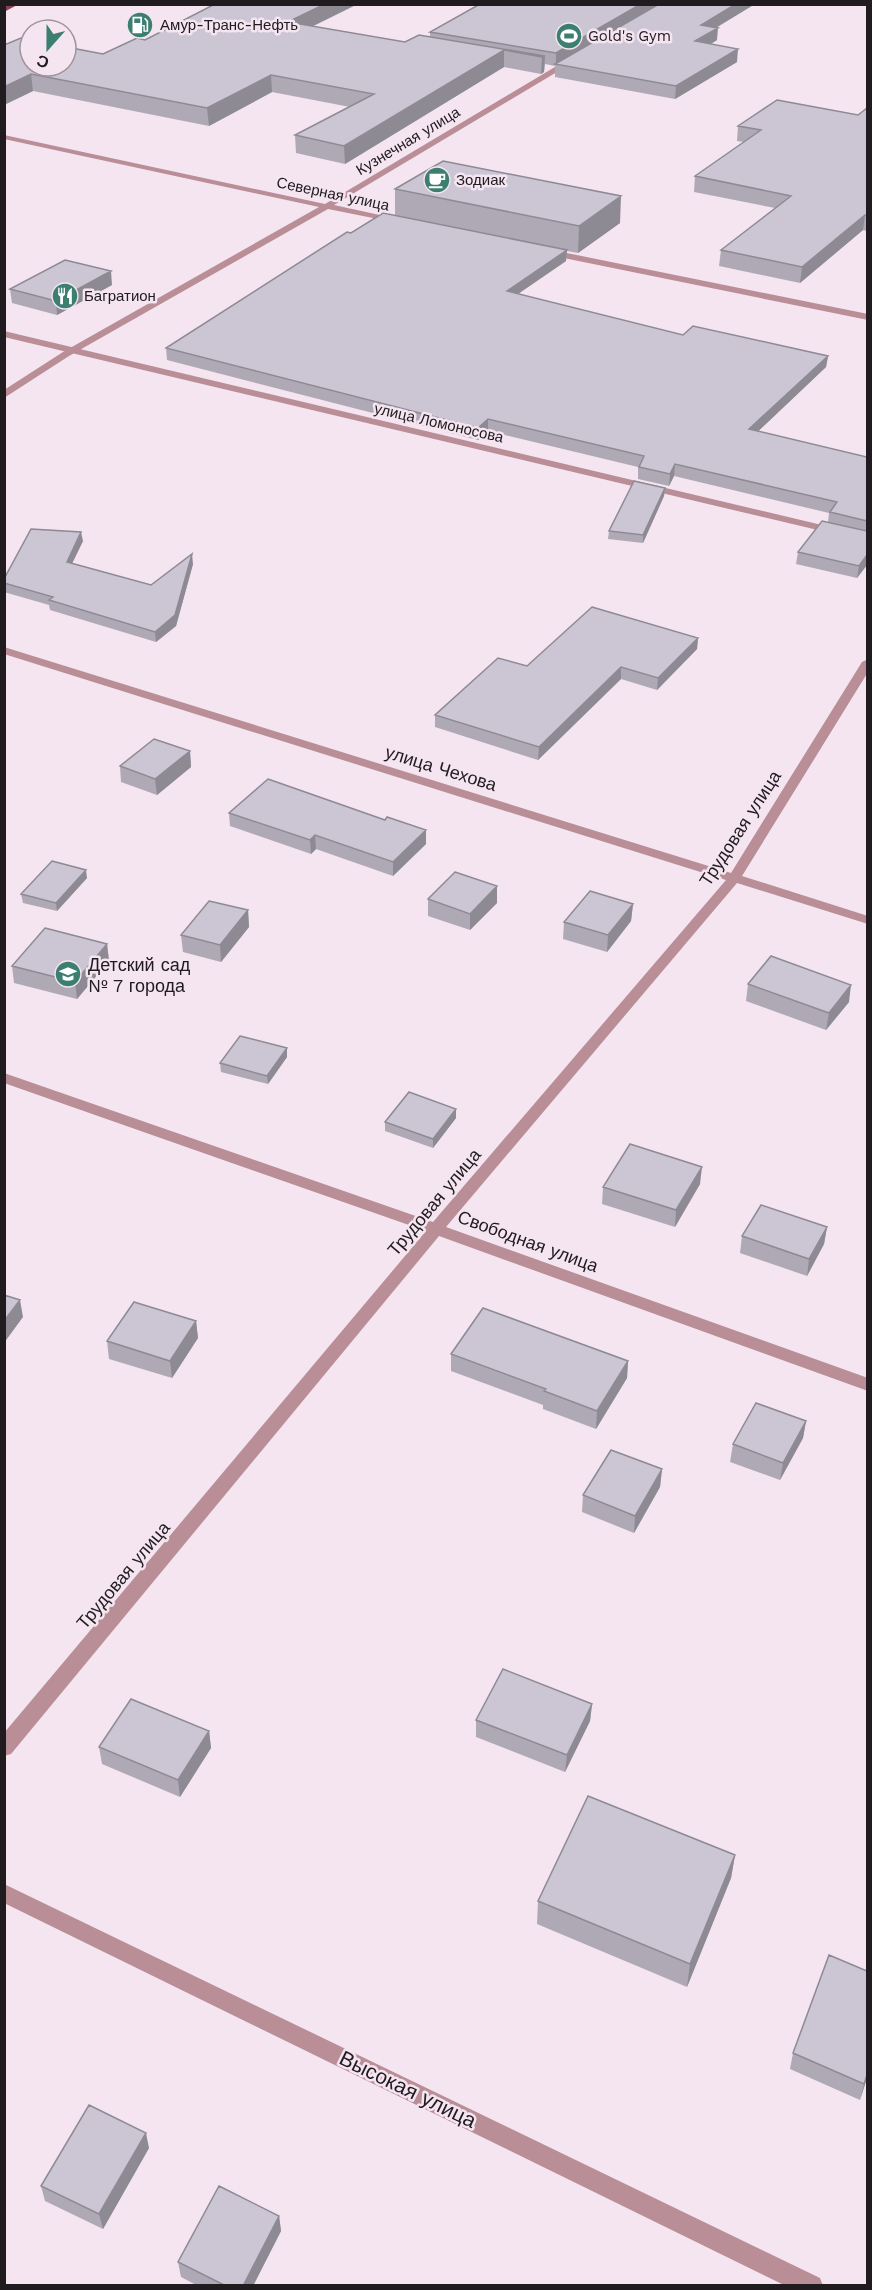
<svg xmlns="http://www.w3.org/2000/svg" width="872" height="2290" font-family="'Work Sans',sans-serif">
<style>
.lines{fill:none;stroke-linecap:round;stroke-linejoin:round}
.minor{fill:#b98e97;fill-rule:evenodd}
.tertiary{fill:#b98e97;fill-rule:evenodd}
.primary{fill:#894054;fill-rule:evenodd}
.wall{fill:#afa9b6}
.shaded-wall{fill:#8e8a94}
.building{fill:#cbc5d4;stroke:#8e8a94;stroke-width:1.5}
.labels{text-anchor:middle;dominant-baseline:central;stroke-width:5;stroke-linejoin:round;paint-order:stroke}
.far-poi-label{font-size:15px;fill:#201b1f;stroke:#f4e5f0;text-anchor:start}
.far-street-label{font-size:15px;fill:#201b1f;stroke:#f4e5f0}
.street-label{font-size:18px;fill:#201b1f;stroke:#f4e5f0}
.poi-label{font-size:18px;fill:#201b1f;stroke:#f4e5f0;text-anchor:start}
.near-street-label{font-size:21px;fill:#201b1f;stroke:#f4e5f0}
</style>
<rect width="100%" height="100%" fill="#f4e5f0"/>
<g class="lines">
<!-- minor -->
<path class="minor" d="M 4,331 L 868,536 L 868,542 L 4,337 Z
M 4,647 L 731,873 L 862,662 L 868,659 L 868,672 L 742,876 L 868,916 L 868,924 L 737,883 L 446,1227 L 868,1378 L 868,1391 L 439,1236 L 11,1754 L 4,1756 L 4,1733 L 426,1231 L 4,1083 L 4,1073 L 433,1222 L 726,880 L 4,654 Z
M 4,1884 L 820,2278 L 823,2286 L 786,2286 L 4,1903 Z"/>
<!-- tertiary -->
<path class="tertiary" d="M 570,58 L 577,60 L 334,205 L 398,219 L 398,223 L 328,209 L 69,356 L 4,398 L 4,390 L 63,352 L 319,207 L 4,139 L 4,135 L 325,204 Z
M 547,249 L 868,314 L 868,320 L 544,254 L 543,252 Z"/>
<!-- primary -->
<path class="primary" d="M 10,4 L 19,4 L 4,12 L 4,7 Z"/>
</g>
<!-- wall -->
<path class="wall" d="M 480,4 L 755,4 L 716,28 L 717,40 L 711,44 L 737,62 L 675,99 L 555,77 L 555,66 L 545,64 L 544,72 L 541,74 L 504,67 L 345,164 L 296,153 L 295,135 L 350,107 L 272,92 L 209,126 L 33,91 L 4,105 L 4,45 L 103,54 L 145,40 L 313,26 L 405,42 L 430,36 L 430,32 Z
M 867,108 L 867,231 L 863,230 L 800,283 L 719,266 L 721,250 L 775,208 L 694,192 L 695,176 L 744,142 L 737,141 L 738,126 L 858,115 Z
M 395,189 L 620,223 L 578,253 L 567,251 L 566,261 L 518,294 L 683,335 L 828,356 L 826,367 L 758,431 L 867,457 L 867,565 L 857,578 L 796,564 L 798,552 L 828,522 L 829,513 L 674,476 L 669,486 L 638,479 L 638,467 L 488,431 L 478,440 L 167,360 L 166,348 L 351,233 L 395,215 Z
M 112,285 L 57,315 L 12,303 L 10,289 Z
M 665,488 L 664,496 L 643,543 L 608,539 L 609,531 Z
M 83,541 L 72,563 L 151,585 L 193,564 L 176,626 L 156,642 L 50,610 L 49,605 L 4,592 L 4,579 Z
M 698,638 L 697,649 L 657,690 L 621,679 L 538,760 L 435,727 L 435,715 L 527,666 Z
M 190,751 L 191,767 L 157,795 L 121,782 L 120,766 Z
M 229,813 L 426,844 L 393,876 L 316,849 L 311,854 L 230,826 Z
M 87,878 L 57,911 L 23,903 L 21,894 Z
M 497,886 L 497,903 L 470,930 L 428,916 L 428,899 Z
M 633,904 L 631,921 L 607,952 L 563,939 L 564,922 Z
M 248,910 L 249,927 L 221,962 L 183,952 L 181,935 Z
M 107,944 L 109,961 L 77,999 L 14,983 L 12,966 Z
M 748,984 L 849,1002 L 826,1030 L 746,1001 Z
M 287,1048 L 287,1057 L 268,1084 L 221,1072 L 220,1063 Z
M 456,1109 L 456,1118 L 433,1148 L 385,1131 L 385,1122 Z
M 700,1184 L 675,1227 L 602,1204 L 603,1187 Z
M 827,1227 L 824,1244 L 807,1276 L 740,1253 L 742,1236 Z
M 196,1321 L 198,1338 L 172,1378 L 109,1359 L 107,1341 Z
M 451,1354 L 628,1361 L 627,1378 L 596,1429 L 543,1409 L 543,1405 L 451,1371 Z
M 806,1421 L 803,1438 L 780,1480 L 730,1462 L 733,1444 Z
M 662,1469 L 660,1487 L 634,1533 L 582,1512 L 583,1495 Z
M 592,1704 L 590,1721 L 565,1772 L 476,1737 L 476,1720 Z
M 209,1731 L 211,1748 L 180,1797 L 102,1764 L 99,1747 Z
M 735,1855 L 731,1878 L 687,1987 L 537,1924 L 538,1901 Z
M 793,2053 L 867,2078 L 860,2100 L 790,2069 Z
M 149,2148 L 103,2229 L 45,2201 L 41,2186 Z
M 279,2216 L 281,2231 L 253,2286 L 198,2286 L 181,2277 L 178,2262 Z"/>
<!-- shaded-wall -->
<path class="shaded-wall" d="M 325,4 L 358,4 L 289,38 L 288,22 Z
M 641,4 L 662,4 L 556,64 L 556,53 Z
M 736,4 L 755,4 L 700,37 L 701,25 Z
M 718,28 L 717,40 L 694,54 L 695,41 Z
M 738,49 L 737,62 L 675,99 L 676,86 Z
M 504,50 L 504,67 L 345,164 L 344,146 Z
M 545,56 L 544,72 L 541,74 L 542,57 Z
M 31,74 L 33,91 L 4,105 L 4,87 Z
M 271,75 L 272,92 L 209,126 L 207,108 Z
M 621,196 L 620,223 L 578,253 L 579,226 Z
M 865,215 L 863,230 L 800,283 L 802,267 Z
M 567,250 L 566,261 L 506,302 L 507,291 Z
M 111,271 L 112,285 L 57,315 L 56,301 Z
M 828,356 L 826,367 L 748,441 L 749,429 Z
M 488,419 L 488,431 L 478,440 L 478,428 Z
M 675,464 L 674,476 L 669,486 L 670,474 Z
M 665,488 L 664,496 L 643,543 L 643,535 Z
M 81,532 L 83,541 L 68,572 L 67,562 Z
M 192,554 L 193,564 L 176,626 L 156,642 L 155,632 Z
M 867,555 L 867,565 L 857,578 L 859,566 Z
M 698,638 L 697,649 L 657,690 L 658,678 Z
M 621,667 L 621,679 L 538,760 L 539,747 Z
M 190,751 L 191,767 L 157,795 L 155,779 Z
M 426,830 L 426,844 L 393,876 L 393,862 Z
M 315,835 L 316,849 L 311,854 L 310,840 Z
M 86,870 L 87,878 L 57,911 L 56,903 Z
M 497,886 L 497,903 L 470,930 L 470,914 Z
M 633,904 L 631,921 L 607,952 L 608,935 Z
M 248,910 L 249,927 L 221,962 L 220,945 Z
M 107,944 L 109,961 L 77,999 L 75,982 Z
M 851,985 L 849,1002 L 826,1030 L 829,1013 Z
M 287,1048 L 287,1057 L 268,1084 L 267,1076 Z
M 456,1109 L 456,1118 L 433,1148 L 433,1139 Z
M 702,1167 L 700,1184 L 675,1227 L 676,1210 Z
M 827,1227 L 824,1244 L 807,1276 L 809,1259 Z
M 20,1300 L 23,1317 L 4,1343 L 4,1321 Z
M 196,1321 L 198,1338 L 172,1378 L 170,1361 Z
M 628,1361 L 627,1378 L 596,1429 L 597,1411 Z
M 806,1421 L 803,1438 L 780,1480 L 783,1463 Z
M 662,1469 L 660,1487 L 634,1533 L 635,1516 Z
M 592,1704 L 590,1721 L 565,1772 L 567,1755 Z
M 209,1731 L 211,1748 L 180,1797 L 178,1780 Z
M 735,1855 L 731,1878 L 687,1987 L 690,1964 Z
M 867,2075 L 867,2078 L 860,2100 L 864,2084 Z
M 146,2133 L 149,2148 L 103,2229 L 99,2214 Z
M 279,2216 L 281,2231 L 253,2286 L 243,2286 Z"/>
<!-- building -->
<path class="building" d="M 215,4 L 325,4 L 288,22 L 405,42 L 419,35 L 545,56 L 542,57 L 504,50 L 344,146 L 295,135 L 374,94 L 271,75 L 207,108 L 31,74 L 4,87 L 4,45 L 21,38 L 30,40 L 30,66 L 66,66 L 66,47 L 103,54 L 137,38 L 145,40 Z
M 480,4 L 641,4 L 556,53 L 430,32 Z
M 659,4 L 736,4 L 701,25 L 718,28 L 695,41 L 738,49 L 676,86 L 555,64 Z
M 777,100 L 858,115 L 867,108 L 867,215 L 865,215 L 802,267 L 721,250 L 791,196 L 695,176 L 761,130 L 738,126 Z
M 443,161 L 621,196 L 579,226 L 395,189 Z
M 383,213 L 567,250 L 507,291 L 683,335 L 693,326 L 828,356 L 749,429 L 867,457 L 867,521 L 830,512 L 837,502 L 675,464 L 670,474 L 639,467 L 644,456 L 488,419 L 478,428 L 166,348 L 347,232 L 351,233 Z
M 65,260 L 111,271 L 56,301 L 10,289 Z
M 634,481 L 665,488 L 643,535 L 609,531 Z
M 822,521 L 867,531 L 867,555 L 859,566 L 798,552 Z
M 31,529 L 81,532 L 67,562 L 151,585 L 192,554 L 175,615 L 155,632 L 49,600 L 53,597 L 4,583 L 4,579 Z
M 592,607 L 698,638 L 658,678 L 621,667 L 539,747 L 435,715 L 498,658 L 527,666 Z
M 154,739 L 190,751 L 155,779 L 120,766 Z
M 268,779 L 385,820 L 387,817 L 426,830 L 393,862 L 315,835 L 310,840 L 229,813 Z
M 52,861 L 86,870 L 56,903 L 21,894 Z
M 455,872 L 497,886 L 470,914 L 428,899 Z
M 590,891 L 633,904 L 608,935 L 564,922 Z
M 209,901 L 248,910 L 220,945 L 181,935 Z
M 45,928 L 107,944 L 75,982 L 12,966 Z
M 771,956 L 851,985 L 829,1013 L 748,984 Z
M 240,1036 L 287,1048 L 267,1076 L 220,1063 Z
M 409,1092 L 456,1109 L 433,1139 L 385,1122 Z
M 630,1144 L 702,1167 L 676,1210 L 603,1187 Z
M 761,1205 L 827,1227 L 809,1259 L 742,1236 Z
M 4,1295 L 20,1300 L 4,1321 Z
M 134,1302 L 196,1321 L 170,1361 L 107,1341 Z
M 483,1308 L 628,1361 L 597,1411 L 544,1391 L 546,1389 L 451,1354 Z
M 756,1403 L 806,1421 L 783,1463 L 733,1444 Z
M 611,1450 L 662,1469 L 635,1516 L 583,1495 Z
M 503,1669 L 592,1704 L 567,1755 L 476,1720 Z
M 131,1699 L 209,1731 L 178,1780 L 99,1747 Z
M 588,1796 L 735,1855 L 690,1964 L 538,1901 Z
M 829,1955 L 867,1971 L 867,2075 L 864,2084 L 793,2053 Z
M 89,2105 L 146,2133 L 99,2214 L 41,2186 Z
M 219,2186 L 279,2216 L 243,2286 L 226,2286 L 178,2262 Z"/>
<!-- icons -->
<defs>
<symbol id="fuel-disc" viewBox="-11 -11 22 22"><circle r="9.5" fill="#3c7f71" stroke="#f4e5f0"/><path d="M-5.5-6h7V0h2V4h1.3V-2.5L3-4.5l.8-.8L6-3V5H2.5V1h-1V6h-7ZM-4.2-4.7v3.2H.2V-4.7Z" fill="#fff"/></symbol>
<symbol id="stadium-disc" viewBox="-11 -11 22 22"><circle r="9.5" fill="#3c7f71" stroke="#f4e5f0"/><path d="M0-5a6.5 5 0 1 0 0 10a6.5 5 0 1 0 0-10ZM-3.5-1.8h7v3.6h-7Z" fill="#fff"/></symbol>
<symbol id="cafe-disc" viewBox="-11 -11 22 22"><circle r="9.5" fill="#3c7f71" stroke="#f4e5f0"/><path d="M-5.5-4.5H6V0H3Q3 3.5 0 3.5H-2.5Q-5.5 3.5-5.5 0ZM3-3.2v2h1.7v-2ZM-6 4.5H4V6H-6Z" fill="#fff"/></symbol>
<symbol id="restaurant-disc" viewBox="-11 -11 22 22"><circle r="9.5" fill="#3c7f71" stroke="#f4e5f0"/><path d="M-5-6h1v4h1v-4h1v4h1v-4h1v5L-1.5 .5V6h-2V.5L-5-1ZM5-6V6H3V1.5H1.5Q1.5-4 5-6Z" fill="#fff"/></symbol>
<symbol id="school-disc" viewBox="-11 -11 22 22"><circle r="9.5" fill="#3c7f71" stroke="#f4e5f0"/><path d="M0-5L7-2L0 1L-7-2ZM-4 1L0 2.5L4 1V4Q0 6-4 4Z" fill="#fff"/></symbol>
</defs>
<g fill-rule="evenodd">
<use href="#fuel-disc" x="125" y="10" width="30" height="30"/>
<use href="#stadium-disc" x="554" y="21" width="30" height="30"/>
<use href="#cafe-disc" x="422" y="165" width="30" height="30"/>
<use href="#restaurant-disc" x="50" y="281" width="30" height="30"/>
<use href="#school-disc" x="53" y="959" width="30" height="30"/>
</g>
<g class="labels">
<!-- far-poi labels -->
<g class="far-poi-label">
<text x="160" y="25">Амур-Транс-Нефть</text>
<text x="588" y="36">Gold's Gym</text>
<text x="456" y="180">Зодиак</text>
<text x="84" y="296">Багратион</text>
</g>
<!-- far-street labels -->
<g class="far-street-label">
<text transform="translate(408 141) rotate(-31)">Кузнечная улица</text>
<text transform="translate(333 194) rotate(12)">Северная улица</text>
<text transform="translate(439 423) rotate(13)">улица Ломоносова</text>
</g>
<!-- street labels -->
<g class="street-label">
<text transform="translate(441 768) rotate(17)">улица Чехова</text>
<text transform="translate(740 828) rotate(-57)">Трудовая улица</text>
<text transform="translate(434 1202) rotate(-50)">Трудовая улица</text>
<text transform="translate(528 1241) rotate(20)">Свободная улица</text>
<text transform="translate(123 1575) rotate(-50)">Трудовая улица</text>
</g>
<!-- poi labels -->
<g class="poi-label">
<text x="88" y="964">Детский сад<tspan x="88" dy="21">№ 7 города</tspan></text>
</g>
<!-- near-street labels -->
<g class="near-street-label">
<text transform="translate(408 2089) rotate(26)">Высокая улица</text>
</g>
</g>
<!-- border -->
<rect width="872" height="2290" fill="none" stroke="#201b1f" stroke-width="12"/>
<!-- north arrow -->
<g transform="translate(48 48) rotate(201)"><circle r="28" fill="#f4e5f0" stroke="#9f949c" stroke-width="1.5"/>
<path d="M0-4.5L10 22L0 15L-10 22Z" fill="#3c7f71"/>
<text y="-9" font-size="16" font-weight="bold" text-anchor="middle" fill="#201b1f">С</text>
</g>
</svg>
